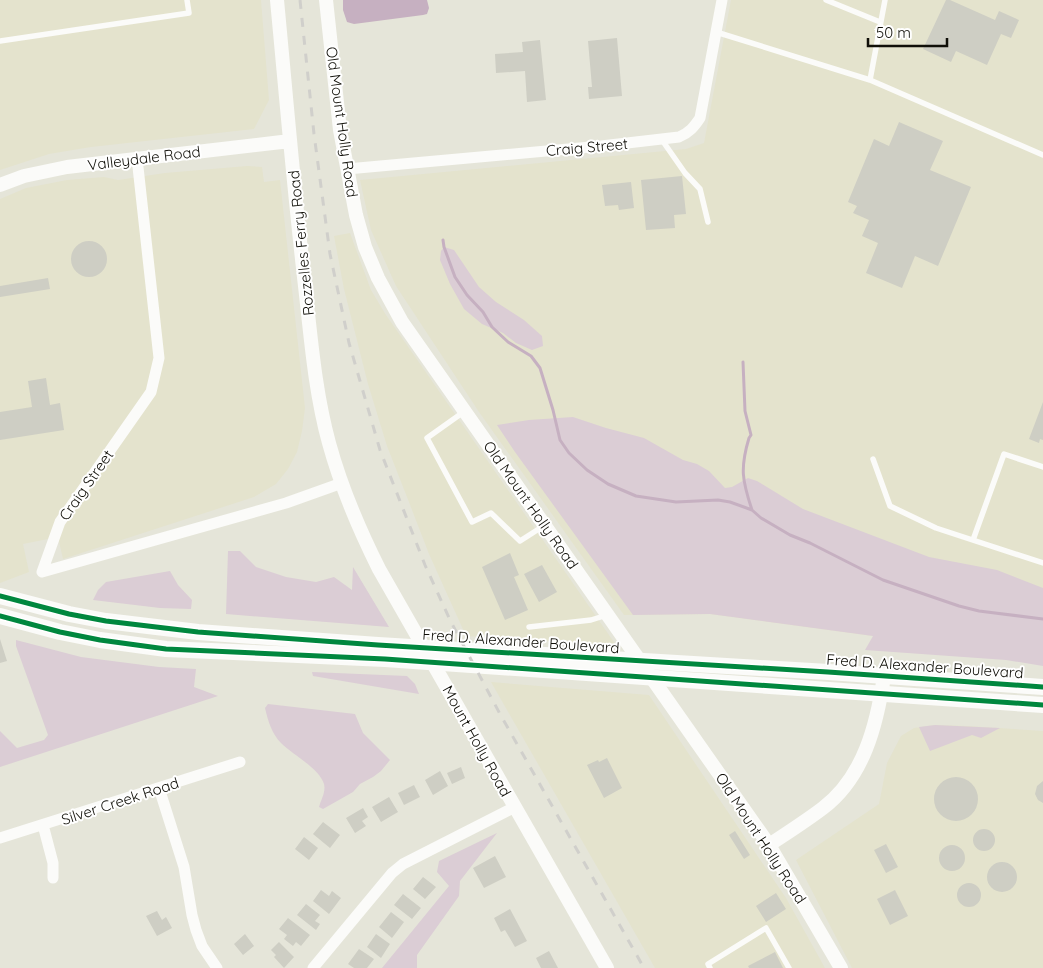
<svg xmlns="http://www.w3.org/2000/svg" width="1043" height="968" font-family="Quicksand,sans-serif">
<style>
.built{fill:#e4e3cd}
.green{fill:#dbcdd5}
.water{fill:#c6b0c1}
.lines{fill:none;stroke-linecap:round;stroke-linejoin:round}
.stream{stroke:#c6b0c1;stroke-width:3}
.building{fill:#cecec4}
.service{stroke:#fbfbf9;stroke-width:5.5}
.minor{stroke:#fbfbf9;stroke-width:11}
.tertiary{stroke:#fbfbf9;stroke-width:14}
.secondary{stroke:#fbfbf9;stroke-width:16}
.rail{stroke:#d0cfcb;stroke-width:3;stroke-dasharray:9 9;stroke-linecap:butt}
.cycleway-casing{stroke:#fff;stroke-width:8}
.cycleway{stroke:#00873e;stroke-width:5}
.labels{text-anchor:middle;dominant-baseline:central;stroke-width:4;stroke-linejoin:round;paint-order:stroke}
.street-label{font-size:15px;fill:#100f08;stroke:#fff}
</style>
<rect width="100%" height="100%" fill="#e5e5d9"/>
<!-- built -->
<path class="built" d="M 0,0 L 261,0 L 269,100 L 254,129 L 91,147 L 49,154 L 0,170 Z
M 731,0 L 1043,0 L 1043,653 L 873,636 L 710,614 L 624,615 L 479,412 L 396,286 L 371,230 L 360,180 L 686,149 L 704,143 Z
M 247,166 L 262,167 L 264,182 L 280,180 L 305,408 L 302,431 L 297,452 L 288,469 L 276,484 L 254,497 L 63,559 L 58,537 L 23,544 L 29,572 L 0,583 L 0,199 L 26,188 L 67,180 L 104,177 L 118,180 L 165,173 Z
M 350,233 L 371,290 L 386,315 L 616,645 L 466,636 L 429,554 L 407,497 L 387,446 L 368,384 L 344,289 L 334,236 Z
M 491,682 L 649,695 L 786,898 L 825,968 L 655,968 Z
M 935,725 L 967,726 L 1043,731 L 1043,968 L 852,968 L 796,860 L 879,804 L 887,763 L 901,736 L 914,728 Z"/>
<!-- green -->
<path class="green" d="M 444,247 L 454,250 L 479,287 L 496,302 L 524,320 L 542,336 L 543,346 L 532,350 L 516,343 L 503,333 L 482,324 L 464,309 L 450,284 L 440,260 L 441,251 Z
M 573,417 L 606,428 L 644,438 L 683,460 L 697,464 L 709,471 L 725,488 L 732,487 L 748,478 L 757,481 L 803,509 L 929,557 L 997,570 L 1043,588 L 1043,666 L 1006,660 L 865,650 L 873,636 L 710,614 L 633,615 L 515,452 L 497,425 L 529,420 Z
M 228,551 L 240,551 L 256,567 L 286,577 L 316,582 L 334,577 L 352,590 L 353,567 L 389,627 L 226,614 Z
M 170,571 L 178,585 L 192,600 L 191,609 L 160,608 L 93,600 L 98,590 L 106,582 Z
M 16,640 L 81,657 L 159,667 L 196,669 L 194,687 L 218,696 L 0,767 L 0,731 L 17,748 L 44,740 L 48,735 L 16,646 Z
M 312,672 L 407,676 L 415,684 L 419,694 L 313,676 Z
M 268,704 L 355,714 L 363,733 L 390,760 L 381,771 L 373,777 L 360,784 L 353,792 L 323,809 L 319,807 C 321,800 326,792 324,784 C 319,768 293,755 281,743 C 272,734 268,721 265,708 Z
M 935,725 L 1000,728 L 981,738 L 972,735 L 930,751 L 919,727 Z
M 497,833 L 460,881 L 459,896 L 417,955 L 417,968 L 382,968 L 449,886 L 437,872 L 439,861 Z"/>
<!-- water -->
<path class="water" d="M 343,0 L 427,0 L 429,8 L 427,14 L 423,15 L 354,24 L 347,22 L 343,10 Z"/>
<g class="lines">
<!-- stream -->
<path class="stream" d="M 443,240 L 444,247 L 455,277 L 467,295 L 483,312 L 492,327 L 508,342 L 531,356 L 540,368 L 553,410 L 560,440 L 569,453 L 587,470 L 608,484 L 636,496 L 676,502 L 718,500 L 730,502 L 752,510 L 761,518 L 790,535 L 810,543 L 883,580 L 959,606 L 979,611 L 1043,619
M 743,362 L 745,411 L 751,435 L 749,438 C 740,468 742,480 752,510"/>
</g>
<!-- building -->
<path class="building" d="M 946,0 L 950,0 L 995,20 L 999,11 L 1019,20 L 1011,38 L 1001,34 L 987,65 L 956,51 L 951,62 L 923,49 Z
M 617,38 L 622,96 L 589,99 L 588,87 L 592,87 L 588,41 Z
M 540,40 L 546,100 L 527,102 L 525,71 L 496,73 L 495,54 L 523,52 L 522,42 Z
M 899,122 L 943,141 L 930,170 L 971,187 L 938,266 L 915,256 L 902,288 L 866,273 L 878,243 L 862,236 L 869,220 L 853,213 L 857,206 L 848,202 L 874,139 L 889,146 Z
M 682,176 L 686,214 L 674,215 L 675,228 L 646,230 L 641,180 Z
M 631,182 L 634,208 L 619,210 L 618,205 L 605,206 L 602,185 Z
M71 259a18 18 0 1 1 36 0a18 18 0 1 1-36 0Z
M 48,278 L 50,289 L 0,297 L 0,286 Z
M 46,378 L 50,405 L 60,403 L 64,430 L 0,440 L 0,412 L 32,407 L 28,381 Z
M 1043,402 L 1043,440 L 1040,439 L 1039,443 L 1029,439 Z
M 510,553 L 519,575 L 514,577 L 528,610 L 505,620 L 482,567 Z
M 542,565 L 557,592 L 539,602 L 524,574 Z
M 0,639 L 7,661 L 0,663 Z
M 607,758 L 622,788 L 604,798 L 587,765 L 598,760 L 599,762 Z
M 461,767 L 465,778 L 452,784 L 447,773 Z
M 440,771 L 448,786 L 433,795 L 425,780 Z
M934 799a22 22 0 1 1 44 0a22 22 0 1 1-44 0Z
M 1043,781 L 1043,803 L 1038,800 L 1035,794 L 1037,786 Z
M 414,785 L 420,797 L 404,805 L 398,793 Z
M 389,797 L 398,812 L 381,822 L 372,807 Z
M 363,808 L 368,817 L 362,821 L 366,826 L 355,833 L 346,818 Z
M 323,822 L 340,835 L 330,848 L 313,834 Z
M973 840a11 11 0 1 1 22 0a11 11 0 1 1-22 0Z
M 735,831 L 750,855 L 744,859 L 729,835 Z
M 304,837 L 318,848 L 309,860 L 295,849 Z
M 886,844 L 898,867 L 886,873 L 874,850 Z
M939 858a13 13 0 1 1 26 0a13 13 0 1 1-26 0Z
M 495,856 L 506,877 L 484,888 L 473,868 Z
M987 877a15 15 0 1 1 30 0a15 15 0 1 1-30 0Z
M 423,877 L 436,887 L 425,899 L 413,889 Z
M957 895a12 12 0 1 1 24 0a12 12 0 1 1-24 0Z
M 321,890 L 329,896 L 332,891 L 341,898 L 329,914 L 313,901 Z
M 895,890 L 908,916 L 890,925 L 877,899 Z
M 776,893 L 786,909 L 766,922 L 756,906 Z
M 403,894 L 421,908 L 412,919 L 394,905 Z
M 306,904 L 320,915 L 315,921 L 320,924 L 316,930 L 297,915 Z
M 510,909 L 527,941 L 515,947 L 505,930 L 501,932 L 494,918 Z
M 157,911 L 162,920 L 166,917 L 172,928 L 157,936 L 146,916 Z
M 391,912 L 404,922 L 392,938 L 379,927 Z
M 288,918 L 310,935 L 301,946 L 296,942 L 293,946 L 284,939 L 287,935 L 279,929 Z
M 245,934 L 254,946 L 243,955 L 234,944 Z
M 376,934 L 390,944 L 381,958 L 367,947 Z
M 279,942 L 294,957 L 284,968 L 274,957 L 276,955 L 271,950 Z
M 359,949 L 374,959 L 367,968 L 354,968 L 348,964 Z
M 549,951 L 558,968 L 541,968 L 536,958 Z
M 775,952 L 783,968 L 749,968 L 748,966 Z"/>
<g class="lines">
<!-- service -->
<path class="service" d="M 826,0 L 880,22
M 716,32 L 870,80 L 1043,155
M 0,41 L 189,13 L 187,0
M 870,80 L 885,0
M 662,140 L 685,173 L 700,189 L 708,222
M 465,411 L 427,438 L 472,522 L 491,513 L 520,541 L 545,525
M 873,459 L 890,506 L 936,528 L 1043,563
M 973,540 L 1004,454 L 1043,467
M 529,627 L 591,620 L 607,615
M 710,968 L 708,964 L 766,928 L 789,968"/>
<!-- minor -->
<path class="minor" d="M 137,158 L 159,358 L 151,392 L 60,522 L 42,572 L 286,503 L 342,483
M 347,169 L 601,146 L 679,137 C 689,133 694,127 700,118 L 722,0
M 159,788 L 184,867 L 192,915 L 196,930 L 202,946 L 217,968
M 43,825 L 53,863 L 53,878
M 0,838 L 240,762
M 313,968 L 392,873 L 403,864 L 515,807"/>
<!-- tertiary -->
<path class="tertiary" d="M 277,0 C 286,95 294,191 305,286 C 311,339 315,392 329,443 C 341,487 359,529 379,569 L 607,968
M 326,0 L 340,130 L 356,215 L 365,247 L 378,278 L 402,322 L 769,845 L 841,968
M 0,185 L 24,176 L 67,167 L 290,141
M 769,845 C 787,833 806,821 823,808 C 864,777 877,724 884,676"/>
<!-- secondary -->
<path class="secondary" d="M 0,596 L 69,614 L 106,621 L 198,632 L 378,645 L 828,672 L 1043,687
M 0,616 L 60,632 L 100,640 L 166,649 L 385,659 L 1043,705"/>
<!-- rail -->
<path class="rail" d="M 300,0 L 314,134 L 330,254 L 349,343 L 380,450 L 425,565 L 450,620 L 500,714 L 644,968"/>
<defs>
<path id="cycleway" d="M 0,596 L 69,614 L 106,621 L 198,632 L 378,645 L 828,672 L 1043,687
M 0,616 L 60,632 L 100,640 L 166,649 L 385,659 L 1043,705"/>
</defs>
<!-- cycleway casing -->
<use href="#cycleway" class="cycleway-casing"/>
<!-- cycleway -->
<use href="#cycleway" class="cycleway"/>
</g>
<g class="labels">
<!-- street labels -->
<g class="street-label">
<text transform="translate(342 122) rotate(82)">Old Mount Holly Road</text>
<text transform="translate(587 147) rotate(-5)">Craig Street</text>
<text transform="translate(144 158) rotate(-7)">Valleydale Road</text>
<text transform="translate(301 243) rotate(-96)">Rozzelles Ferry Road</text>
<text transform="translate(86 485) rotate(-55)">Craig Street</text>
<text transform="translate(531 505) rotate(55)">Old Mount Holly Road</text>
<text transform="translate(521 641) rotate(4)">Fred D. Alexander Boulevard</text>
<text transform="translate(925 666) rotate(4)">Fred D. Alexander Boulevard</text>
<text transform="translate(477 741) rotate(61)">Mount Holly Road</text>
<text transform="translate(120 801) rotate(-18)">Silver Creek Road</text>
<text transform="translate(761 838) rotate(57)">Old Mount Holly Road</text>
</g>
</g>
<!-- scale -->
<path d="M868 38v8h79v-8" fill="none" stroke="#100f08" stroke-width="2.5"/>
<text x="876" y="38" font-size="15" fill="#100f08" stroke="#ffffff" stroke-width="4" paint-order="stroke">50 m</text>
</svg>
